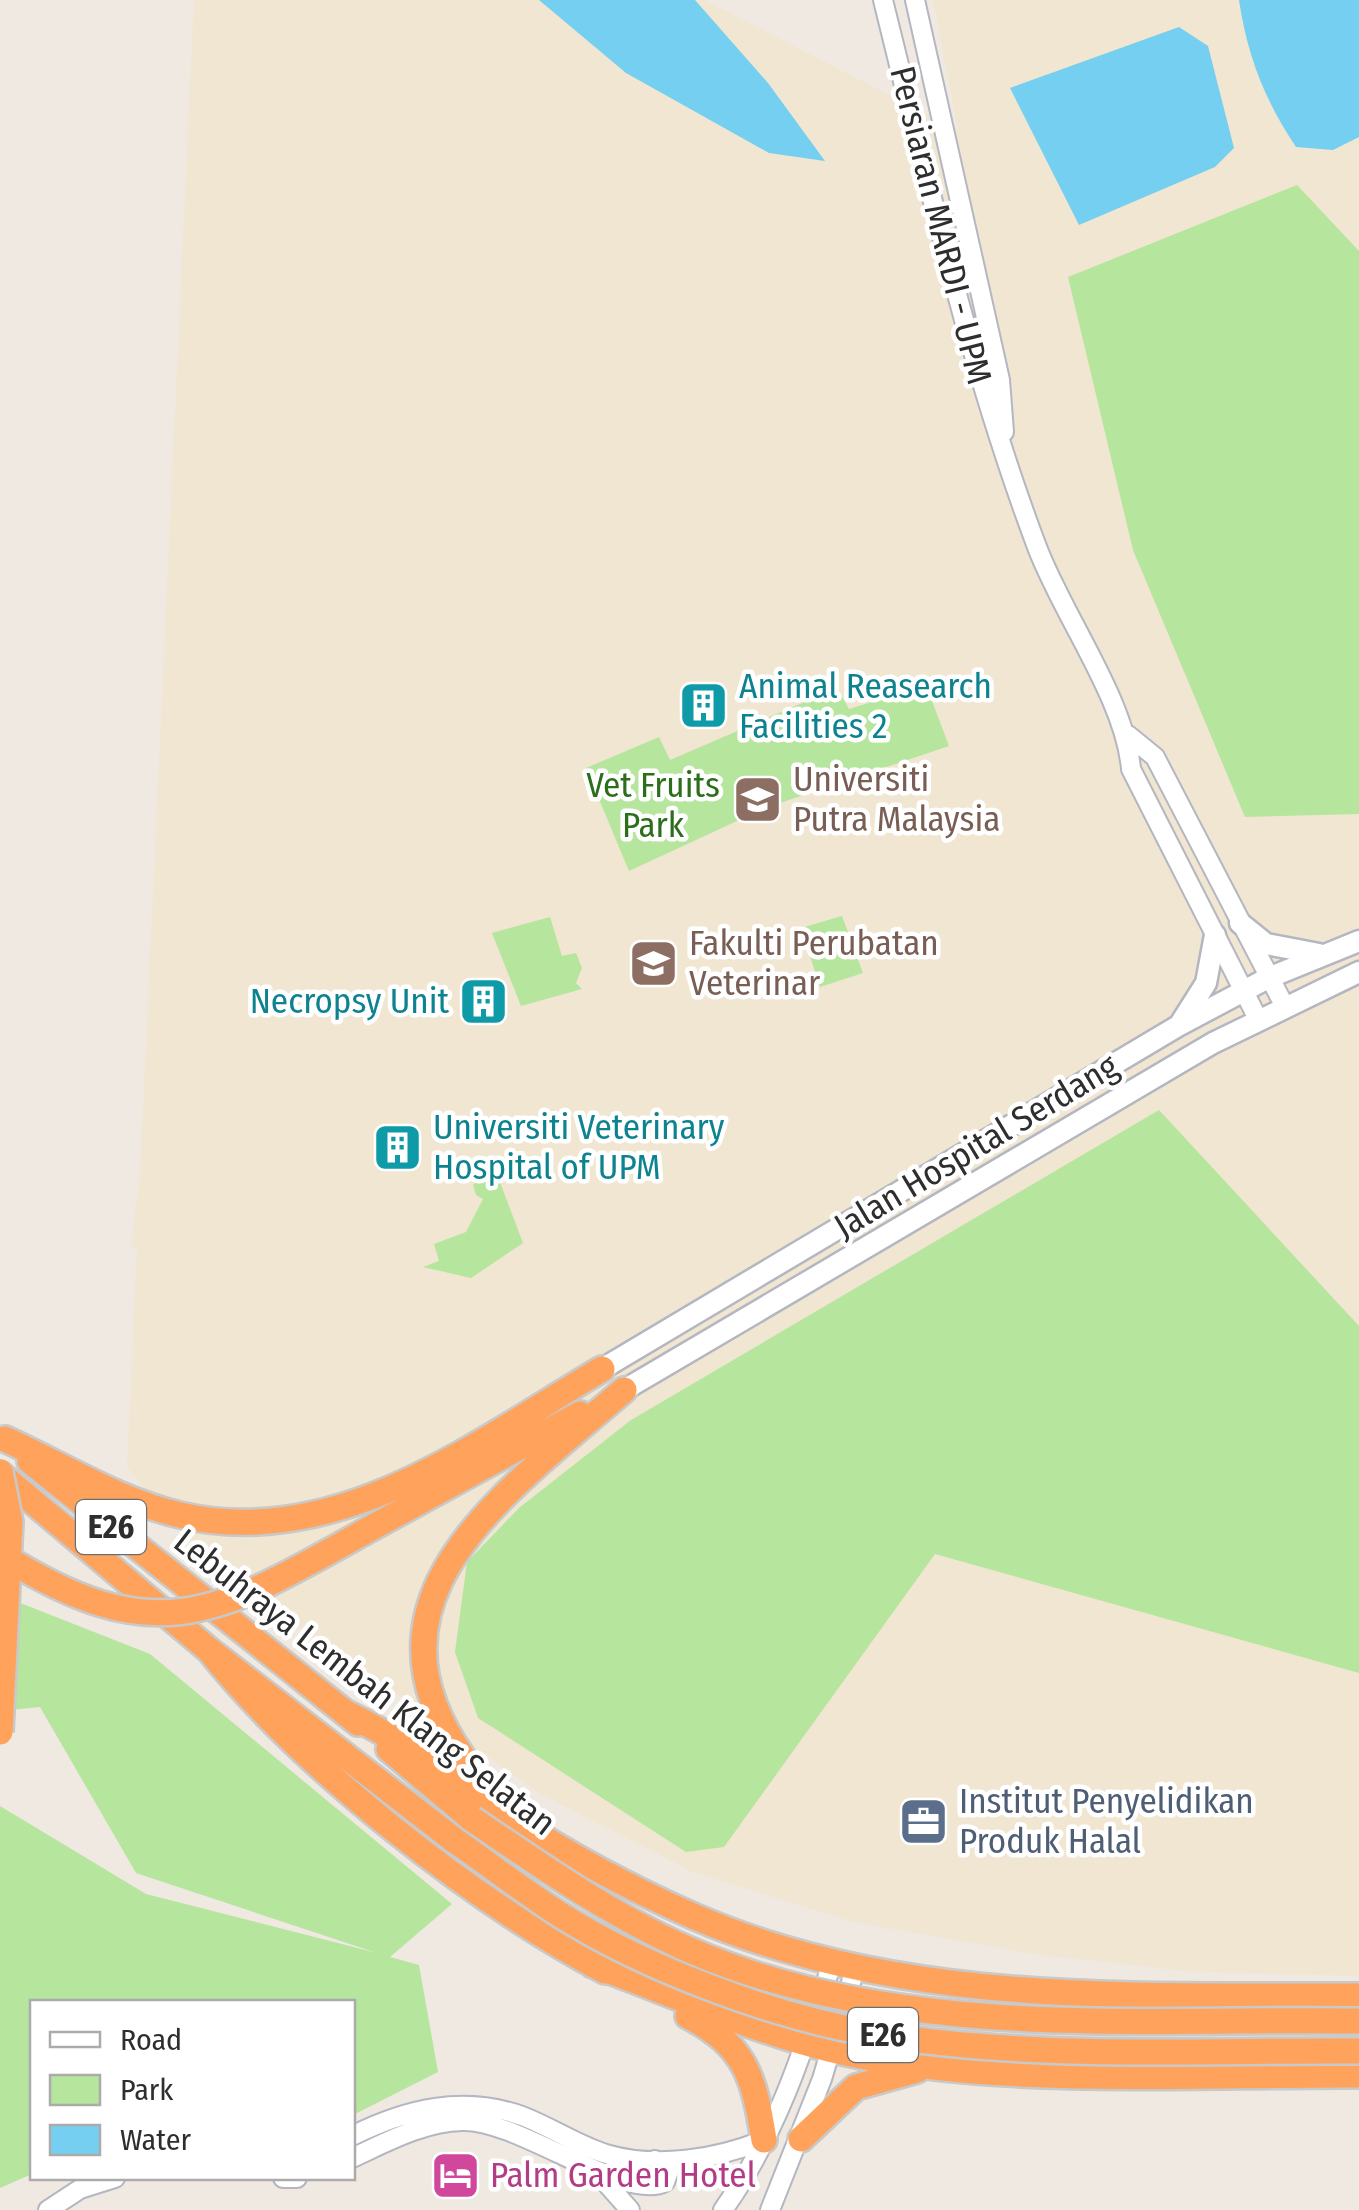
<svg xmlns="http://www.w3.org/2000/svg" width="1359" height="2210" font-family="'Fira Sans Condensed',sans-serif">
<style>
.education{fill:#f0e6d1}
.green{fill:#b6e59e}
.water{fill:#75cff0}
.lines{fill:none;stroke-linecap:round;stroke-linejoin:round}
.tertiary-casing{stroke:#b4b7c1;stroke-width:22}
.secondary-casing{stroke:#b4b7c1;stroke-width:25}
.motorway-casing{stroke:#c9c9c9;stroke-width:30}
.tertiary{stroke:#fff;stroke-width:18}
.secondary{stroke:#fff;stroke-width:20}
.motorway{stroke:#ffa35c;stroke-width:25}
.motorway-bridge-casing{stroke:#c9c9c9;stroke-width:30;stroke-linecap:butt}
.motorway-bridge{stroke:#ffa35c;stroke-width:25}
.labels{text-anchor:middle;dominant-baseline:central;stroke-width:9;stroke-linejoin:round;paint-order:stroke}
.shield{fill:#fff;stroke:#6d6d6d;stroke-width:2.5}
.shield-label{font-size:32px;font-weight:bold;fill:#2e2e2e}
.street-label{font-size:35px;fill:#2e2e2e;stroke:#fff}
.culture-label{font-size:35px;fill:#0d838f;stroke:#fff;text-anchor:start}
.education-label{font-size:35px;fill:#785e54;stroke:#fff;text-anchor:start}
.park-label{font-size:35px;fill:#2c6e1b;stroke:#fff}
.service-label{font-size:35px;fill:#4e5e75;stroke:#fff;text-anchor:start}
.hotel-label{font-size:35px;fill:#b23c85;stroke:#fff;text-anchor:start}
</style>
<rect width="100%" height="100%" fill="#efe9e1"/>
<!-- education -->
<path class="education" d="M 194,0 L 704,0 L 958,130 L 933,0 L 1359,0 L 1359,1976 L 1184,1971 L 1034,1954 L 854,1922 L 693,1872 L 541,1794 L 298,1626 L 185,1537 L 127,1467 L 137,1248 L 131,1246 L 140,1176 Z"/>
<!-- green -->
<path class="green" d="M 1297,185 L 1359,251 L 1359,814 L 1245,817 L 1133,550 L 1068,277 Z
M 926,685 L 949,746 L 765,808 L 629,871 L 586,768 L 659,737 L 670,760 L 837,688 L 849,709 Z
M 842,916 L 863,973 L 820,987 L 801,928 Z
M 550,917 L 562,956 L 576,953 L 582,968 L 576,983 L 582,989 L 521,1006 L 492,933 Z
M 1159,1110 L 1359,1326 L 1359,1673 L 935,1554 L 724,1847 L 686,1852 L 478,1718 L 455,1652 L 467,1562 L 519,1508 L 631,1420 Z
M 498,1177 L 523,1243 L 471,1278 L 423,1267 L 439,1261 L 434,1244 L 466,1232 L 483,1199 L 476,1195 L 473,1184 Z
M 0,1595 L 150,1654 L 452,1904 L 390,1957 L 419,1965 L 438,2072 L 353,2115 L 352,2002 L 32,2002 L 32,2174 L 0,2188 L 0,1806 L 146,1894 L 377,1953 L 136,1873 L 40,1707 L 0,1711 Z"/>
<!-- water -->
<path class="water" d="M 539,0 L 695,0 L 768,83 L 825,161 L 769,153 L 626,73 Z
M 1239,0 L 1359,0 L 1359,137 L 1333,150 L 1296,147 C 1265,101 1247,55 1239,0 Z
M 1179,27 L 1208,46 L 1234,148 L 1215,167 L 1079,225 L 1010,88 Z"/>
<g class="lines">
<defs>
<path id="tertiary" d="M 883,0 C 929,185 970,369 1037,547 C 1063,616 1125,699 1131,769 L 1258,1019
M 915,0 L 1000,380 L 1004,432
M 1128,735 L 1155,757 L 1284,1005
M 352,2136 C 406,2109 463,2095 522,2116 C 551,2127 577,2145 606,2154 C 657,2169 716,2159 764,2140
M 352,2158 C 387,2142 423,2122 462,2121 C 519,2119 625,2203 665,2182 L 669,2171 L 655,2160
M 599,2175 L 630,2210
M 283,2178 L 297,2178
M 48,2210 L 80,2189 L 115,2178
M 723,2210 C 776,2136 804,2049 832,1963
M 770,2210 L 822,2079 L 855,1969"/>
<path id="secondary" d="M 1240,923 L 1266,944 L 1319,954
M 1180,1024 L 1206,983 L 1215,935
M 602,1369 L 1178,1026 L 1268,978 L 1359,941
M 624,1390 L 1213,1043 L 1359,972"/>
<path id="motorway" d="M 5,1439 C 62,1465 119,1501 180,1515 C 336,1552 476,1443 602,1369
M 30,1461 L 358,1723
M 0,1474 L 209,1650 L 454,1840
M 364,1532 L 580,1414
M 209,1650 C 302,1767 473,1901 605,1971
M 346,1713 C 406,1742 457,1781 512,1818 C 568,1855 632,1889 693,1916 C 902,2007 1135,1995 1359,1996
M 389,1749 L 472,1819
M 487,1788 C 332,1610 494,1503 624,1390
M 593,1965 C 671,1993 748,2029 829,2049 C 989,2088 1193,2074 1359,2075
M 688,2016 C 747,2047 754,2078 764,2140
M 801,2139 L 856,2087 L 917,2070"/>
</defs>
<!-- tertiary casing -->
<use href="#tertiary" class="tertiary-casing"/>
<!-- secondary casing -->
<use href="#secondary" class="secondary-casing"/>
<!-- motorway casing -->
<use href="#motorway" class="motorway-casing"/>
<!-- tertiary -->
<use href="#tertiary" class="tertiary"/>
<!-- secondary -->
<use href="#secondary" class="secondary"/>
<!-- motorway -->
<use href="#motorway" class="motorway"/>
<defs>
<path id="motorway-bridge" d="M 0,1472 L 10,1522 L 0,1732
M 0,1554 C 155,1653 218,1614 364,1532
M 472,1819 C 540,1865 609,1914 685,1948 C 894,2041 1137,2018 1359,2021
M 454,1840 C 489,1864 523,1891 559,1914 C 644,1968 776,2018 876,2034 C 1033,2060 1200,2050 1359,2051"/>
</defs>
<!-- motorway-bridge casing -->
<use href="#motorway-bridge" class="motorway-bridge-casing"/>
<!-- motorway-bridge -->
<use href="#motorway-bridge" class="motorway-bridge"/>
</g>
<!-- icons -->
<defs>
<symbol id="building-square" viewBox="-11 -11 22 22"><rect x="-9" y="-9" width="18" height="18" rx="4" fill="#0f9aa8" stroke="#fff"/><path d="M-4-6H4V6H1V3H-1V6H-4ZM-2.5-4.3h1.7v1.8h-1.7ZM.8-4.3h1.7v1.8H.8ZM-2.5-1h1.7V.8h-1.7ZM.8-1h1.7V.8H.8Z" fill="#fff"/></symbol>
<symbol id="university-square" viewBox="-11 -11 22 22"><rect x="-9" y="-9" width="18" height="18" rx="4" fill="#8d6e63" stroke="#fff"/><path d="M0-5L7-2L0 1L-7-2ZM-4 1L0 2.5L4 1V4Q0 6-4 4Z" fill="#fff"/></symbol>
<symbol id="office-square" viewBox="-11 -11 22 22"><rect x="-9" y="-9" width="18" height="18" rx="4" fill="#5c6f8a" stroke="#fff"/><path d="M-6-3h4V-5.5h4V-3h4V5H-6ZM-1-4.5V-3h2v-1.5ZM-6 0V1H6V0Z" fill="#fff"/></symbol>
<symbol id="hotel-square" viewBox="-11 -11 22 22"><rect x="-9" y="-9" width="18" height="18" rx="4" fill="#d1479c" stroke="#fff"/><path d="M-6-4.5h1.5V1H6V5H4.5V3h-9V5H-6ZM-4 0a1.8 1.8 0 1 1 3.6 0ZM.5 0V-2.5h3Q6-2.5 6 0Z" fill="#fff"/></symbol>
</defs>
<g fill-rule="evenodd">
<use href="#building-square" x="676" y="678" width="55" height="55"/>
<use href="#university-square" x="730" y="772" width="55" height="55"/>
<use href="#university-square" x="626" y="936" width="55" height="55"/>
<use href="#building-square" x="456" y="974" width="55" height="55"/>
<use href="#building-square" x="370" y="1120" width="55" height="55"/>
<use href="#office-square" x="896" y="1794" width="55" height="55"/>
<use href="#hotel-square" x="428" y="2148" width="55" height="55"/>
</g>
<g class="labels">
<!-- shield labels -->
<g class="shield">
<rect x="76" y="1500" width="70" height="54" rx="8"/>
<rect x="848" y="2008" width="70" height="54" rx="8"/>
</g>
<g class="shield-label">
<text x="111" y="1527">E26</text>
<text x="883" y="2035">E26</text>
</g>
<!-- street labels -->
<g class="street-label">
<text transform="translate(941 225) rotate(76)">Persiaran MARDI - UPM</text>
<text transform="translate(976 1146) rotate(-31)">Jalan Hospital Serdang</text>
<text transform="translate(365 1682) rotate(38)">Lebuhraya Lembah Klang Selatan</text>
</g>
<!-- culture labels -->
<g class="culture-label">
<text x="739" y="686">Animal Reasearch<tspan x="739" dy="40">Facilities 2</tspan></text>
<text x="449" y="1001" text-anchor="end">Necropsy Unit</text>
<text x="433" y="1127">Universiti Veterinary<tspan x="433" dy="40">Hospital of UPM</tspan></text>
</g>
<!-- education labels -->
<g class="education-label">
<text x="793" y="779">Universiti<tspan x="793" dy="40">Putra Malaysia</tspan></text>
<text x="689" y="943">Fakulti Perubatan<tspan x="689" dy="40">Veterinar</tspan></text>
</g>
<!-- park labels -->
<g class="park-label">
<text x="653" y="785">Vet Fruits<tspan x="653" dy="40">Park</tspan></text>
</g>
<!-- service labels -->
<g class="service-label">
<text x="959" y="1801">Institut Penyelidikan<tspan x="959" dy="40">Produk Halal</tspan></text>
</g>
<!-- hotel labels -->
<g class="hotel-label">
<text x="490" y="2175">Palm Garden Hotel</text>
</g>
</g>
<!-- legend -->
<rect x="30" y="2000" width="325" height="180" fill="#ffffff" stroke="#ababab" stroke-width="2.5"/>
<rect x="50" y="2032" width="50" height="15" fill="#ffffff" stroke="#ababab" stroke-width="2.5"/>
<text x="120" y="2050" font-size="30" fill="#2e2e2e">Road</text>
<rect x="50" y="2075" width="50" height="30" fill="#b6e59e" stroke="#ababab" stroke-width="2.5"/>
<text x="120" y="2100" font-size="30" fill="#2e2e2e">Park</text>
<rect x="50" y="2125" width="50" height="30" fill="#75cff0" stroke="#ababab" stroke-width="2.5"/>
<text x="120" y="2150" font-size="30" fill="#2e2e2e">Water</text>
</svg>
